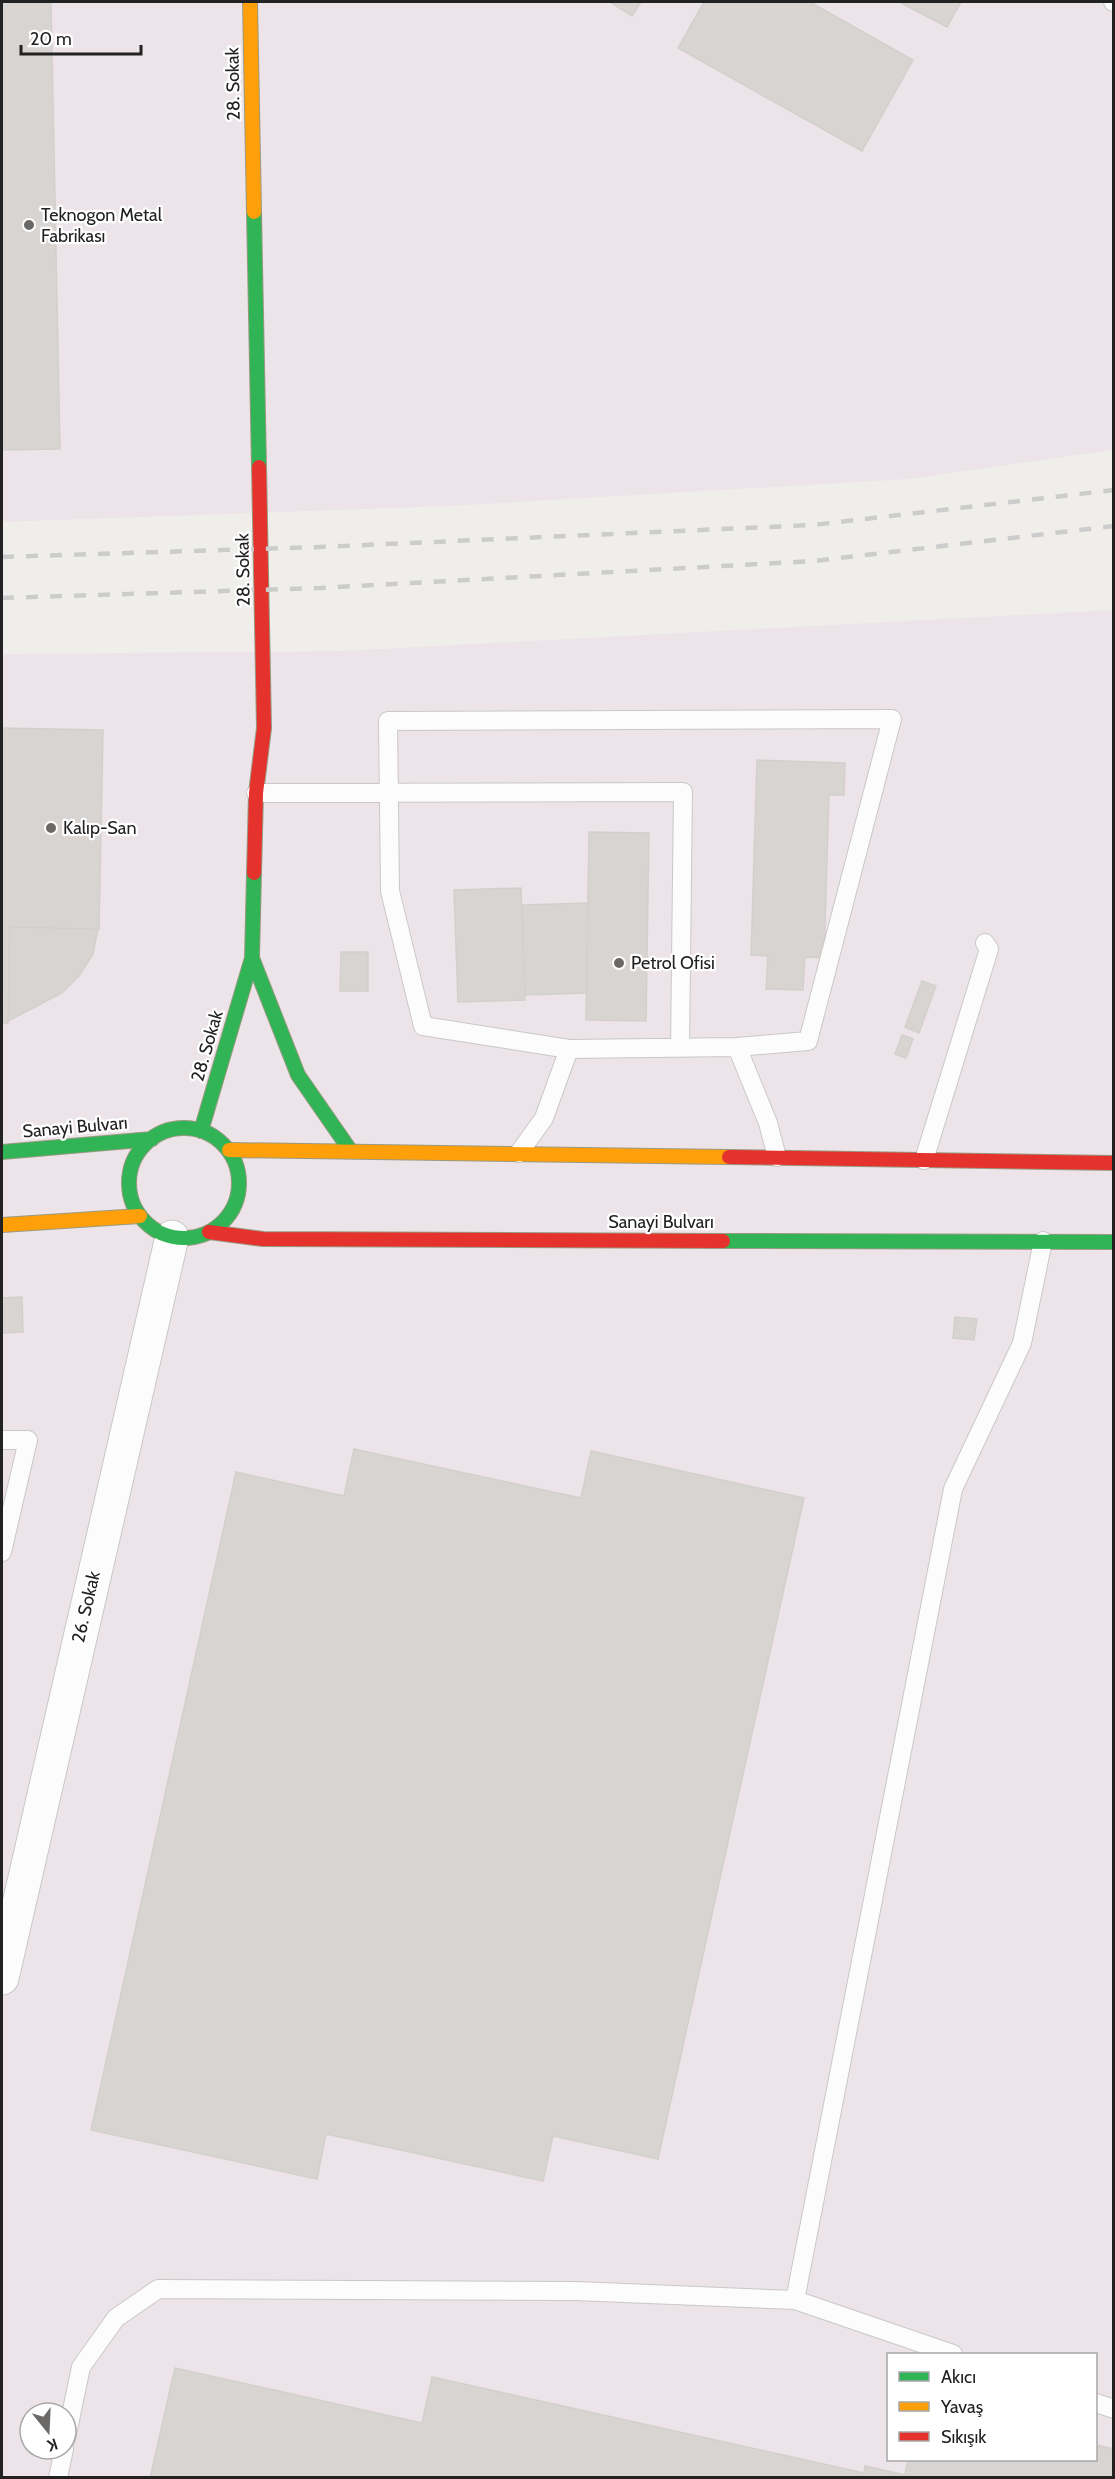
<svg xmlns="http://www.w3.org/2000/svg" width="1115" height="2479" font-family="Cabin,sans-serif">
<style>
.industrial{fill:#ede4e9;fill-rule:evenodd}
.building{fill:#d7d4d2;stroke:#d3d0cc;stroke-width:1.5}
.lines{fill:none;stroke-linecap:round;stroke-linejoin:round}
.lane-casing{stroke:#c9c8c7;stroke-width:20}
.street-casing{stroke:#c9c8c7;stroke-width:35}
.fast-casing{stroke:#999a82;stroke-width:16}
.slow-casing{stroke:#999a82;stroke-width:16}
.jam-casing{stroke:#999a82;stroke-width:16}
.lane{stroke:#fdfcfc;stroke-width:18}
.street{stroke:#fdfcfc;stroke-width:33}
.fast{stroke:#30b455;stroke-width:14}
.slow{stroke:#ff9f0a;stroke-width:14}
.jam{stroke:#e5322d;stroke-width:14}
.rail{stroke:#ccc;stroke-width:4.5;stroke-dasharray:12 12;stroke-linecap:butt}
.poi-dot{fill:#6a6968;stroke:#fff;stroke-width:2}
.labels{text-anchor:middle;dominant-baseline:central;stroke-width:4.5;stroke-linejoin:round;paint-order:stroke}
.street-label{font-size:18px;fill:#222;stroke:#fff}
.poi-label{font-size:18px;fill:#222;stroke:#fff;text-anchor:start}
</style>
<rect width="100%" height="100%" fill="#f0eeeb"/>
<!-- industrial -->
<path class="industrial" d="M 2,2 L 1113,2 L 1113,450 L 909,479 L 450,506 L 2,522 Z
M 1113,610 L 1113,2477 L 2,2477 L 2,654 L 343,651 ZM 888,2354 L 1096,2354 L 1096,2460 L 888,2460 ZM 30,2413 L 66,2413 L 66,2449 L 30,2449 Z"/>
<!-- building -->
<path class="building" d="M 2,2 L 51,2 L 60,449 L 2,450 Z
M 610,2 L 641,2 L 632,16 Z
M 704,2 L 810,2 L 913,60 L 862,151 L 678,48 Z
M 899,2 L 961,2 L 947,27 Z
M 2,728 L 103,730 L 99,929 L 10,927 L 8,1023 L 2,1023 Z
M 757,760 L 845,763 L 844,795 L 829,795 L 824,958 L 805,957 L 803,990 L 766,989 L 768,956 L 751,955 Z
M 589,832 L 649,833 L 646,1021 L 586,1020 Z
M 521,888 L 525,1000 L 458,1002 L 454,890 Z
M 588,903 L 587,993 L 525,995 L 522,905 Z
M 10,927 L 98,929 L 93,954 L 79,976 L 62,993 L 8,1021 Z
M 341,952 L 368,952 L 368,991 L 340,991 Z
M 922,981 L 936,986 L 919,1033 L 905,1027 Z
M 902,1035 L 913,1039 L 906,1058 L 895,1054 Z
M 22,1297 L 23,1332 L 2,1333 L 2,1298 Z
M 955,1317 L 977,1319 L 974,1340 L 953,1338 Z
M 354,1449 L 581,1498 L 591,1451 L 804,1498 L 658,2159 L 553,2136 L 543,2181 L 326,2134 L 317,2179 L 91,2130 L 236,1472 L 344,1496 Z
M 175,2368 L 422,2423 L 432,2377 L 864,2473 L 865,2466 L 905,2475 L 908,2460 L 1096,2460 L 1096,2445 L 1114,2449 L 1114,2478 L 150,2478 Z"/>
<g class="lines">
<defs>
<path id="lane" d="M 1113,2 L 1114,2
M 256,793 L 683,792 L 680,1048
M 569,1049 L 423,1026 L 390,891 L 388,721 L 892,719 L 808,1041 L 737,1047
M 519,1153 L 544,1118 L 569,1049 L 737,1047 L 768,1123 L 777,1157
M 924,1160 L 989,949 L 985,943
M 2,1440 L 28,1440 L 2,1552
M 795,2300 L 953,1489 L 1022,1343 L 1043,1241
M 1096,2403 L 1114,2409
M 66,2439 L 81,2367 L 116,2318 L 158,2289 L 576,2291 L 795,2300 L 953,2354
M 58,2478 L 64,2449"/>
<path id="street" d="M 2,1978 L 172,1237"/>
<path id="fast" d="M 254,212 L 259,467
M 252,958 L 298,1075 L 350,1150
M129 1183a55 55 0 1 1 110 0a55 55 0 1 1-110 0Z
M 201,1131 L 252,958 L 254,873
M 2,1152 L 152,1139
M 723,1241 L 1114,1242"/>
<path id="slow" d="M 250,2 L 254,212
M 229,1150 L 729,1157
M 2,1225 L 140,1216"/>
<path id="jam" d="M 254,873 L 256,793 L 264,728 L 259,467
M 729,1157 L 1114,1163
M 209,1232 L 263,1239 L 723,1241"/>
</defs>
<!-- lane casing -->
<use href="#lane" class="lane-casing"/>
<!-- street casing -->
<use href="#street" class="street-casing"/>
<!-- fast casing -->
<use href="#fast" class="fast-casing"/>
<!-- slow casing -->
<use href="#slow" class="slow-casing"/>
<!-- jam casing -->
<use href="#jam" class="jam-casing"/>
<!-- lane -->
<use href="#lane" class="lane"/>
<!-- street -->
<use href="#street" class="street"/>
<!-- fast -->
<use href="#fast" class="fast"/>
<!-- slow -->
<use href="#slow" class="slow"/>
<!-- jam -->
<use href="#jam" class="jam"/>
<!-- rail -->
<path class="rail" d="M 2,557 L 320,547 L 813,525 L 1114,490
M 2,598 L 320,588 L 814,561 L 1114,526"/>
</g>
<!-- markers -->
<g class="poi-dot">
<circle cx="29" cy="225" r="6"/>
<circle cx="51" cy="828" r="6"/>
<circle cx="619" cy="963" r="6"/>
</g>
<g class="labels">
<!-- street labels -->
<g class="street-label">
<text transform="translate(233 84) rotate(-91)">28. Sokak</text>
<text transform="translate(243 570) rotate(-91)">28. Sokak</text>
<text transform="translate(207 1046) rotate(-74)">28. Sokak</text>
<text transform="translate(75 1127) rotate(-5)">Sanayi Bulvarı</text>
<text x="661" y="1222">Sanayi Bulvarı</text>
<text transform="translate(86 1607) rotate(-77)">26. Sokak</text>
</g>
<!-- poi labels -->
<g class="poi-label">
<text x="41" y="215">Teknogon Metal<tspan x="41" dy="21">Fabrikası</tspan></text>
<text x="63" y="828">Kalıp-San</text>
<text x="631" y="963">Petrol Ofisi</text>
</g>
</g>
<!-- border -->
<rect width="1115" height="2479" fill="none" stroke="#222222" stroke-width="6"/>
<!-- legend -->
<rect x="887" y="2353" width="210" height="108" fill="#ffffff" stroke="#a7a7a7" stroke-width="1.5"/>
<rect x="899" y="2372" width="30" height="9" fill="#30b455" stroke="#a7a7a7" stroke-width="1.5"/>
<text x="941" y="2383" font-size="18" fill="#222222">Akıcı</text>
<rect x="899" y="2402" width="30" height="9" fill="#ff9f0a" stroke="#a7a7a7" stroke-width="1.5"/>
<text x="941" y="2413" font-size="18" fill="#222222">Yavaş</text>
<rect x="899" y="2432" width="30" height="9" fill="#e5322d" stroke="#a7a7a7" stroke-width="1.5"/>
<text x="941" y="2443" font-size="18" fill="#222222">Sıkışık</text>
<!-- north arrow -->
<g transform="translate(48 2431) rotate(162)"><circle r="28" fill="#ffffff" stroke="#a7a7a7" stroke-width="1.5"/>
<path d="M0-4.5L10 22L0 15L-10 22Z" fill="#6a6968"/>
<text y="-9" font-size="16" font-weight="bold" text-anchor="middle" fill="#222222">K</text>
</g>
<!-- scale -->
<path d="M21 45v9h120v-9" fill="none" stroke="#222222" stroke-width="3"/>
<text x="30" y="45" font-size="18" fill="#222222" stroke="#ffffff" stroke-width="4.5" paint-order="stroke">20 m</text>
</svg>
